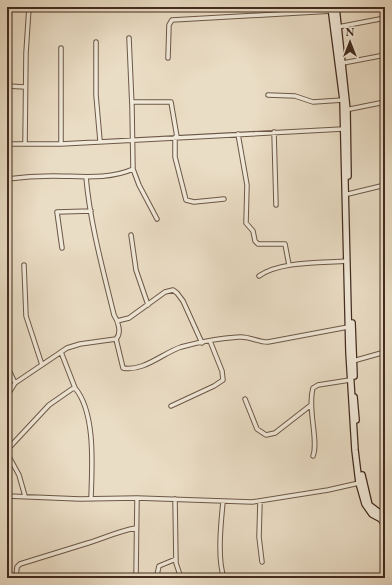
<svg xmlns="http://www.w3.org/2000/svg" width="392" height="585" font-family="'EB Garamond',serif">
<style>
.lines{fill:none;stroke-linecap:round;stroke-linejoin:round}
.street-casing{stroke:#6c5848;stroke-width:5.5}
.secondary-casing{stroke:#422b1f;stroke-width:8}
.highway-casing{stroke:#422b1f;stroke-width:9}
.street{stroke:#f1e9d9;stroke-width:3.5}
.secondary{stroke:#f1e9d9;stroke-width:5.5}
.highway{stroke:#eaddc5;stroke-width:7}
</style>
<rect width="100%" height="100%" fill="#eaddc5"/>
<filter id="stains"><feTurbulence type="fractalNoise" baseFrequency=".005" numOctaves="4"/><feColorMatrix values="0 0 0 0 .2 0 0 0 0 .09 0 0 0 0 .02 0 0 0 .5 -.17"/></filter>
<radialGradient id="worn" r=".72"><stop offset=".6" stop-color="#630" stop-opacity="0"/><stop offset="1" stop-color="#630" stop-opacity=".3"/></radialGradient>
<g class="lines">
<defs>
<path id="street" d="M 338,27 L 385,18
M 96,42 L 96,95 L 100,141
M 61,48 L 61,144
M 168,58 L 169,25 L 172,20 L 332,11
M 343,63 L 385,55
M 7,86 L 25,87
M 268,95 L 295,96 L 313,102 L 343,100
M 132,102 L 171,102 L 177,137
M 345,110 L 385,102
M 274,132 L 276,205
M 238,134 L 247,185 L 246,223 L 253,231 L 255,241 L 258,244 L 285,244 L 289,265
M 175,137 L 175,157 L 186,200 L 194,202 L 224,199
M 7,144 L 61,144 L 343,129
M 25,144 L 26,53 L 29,7
M 133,169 L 139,185 L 157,219
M 86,177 C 90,223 103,270 114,315 C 118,321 122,333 116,339 L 123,368 C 143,372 163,353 181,347 C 199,342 220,338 239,337 C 249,336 257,342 268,342 L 348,327
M 7,179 C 22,177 38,176 53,176 C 79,176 109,180 133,169 L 132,107 L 129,38
M 348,194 L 385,185
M 131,235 L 136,270 L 148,305
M 62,248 L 57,212 L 91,211
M 24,265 L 26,316 L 42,365
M 259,276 C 280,261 321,263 347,261
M 117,321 L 129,318 L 165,292 L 173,290 L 177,293 L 183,301 L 202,343
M 61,352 L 75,388
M 353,361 L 385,352
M 7,366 L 15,383
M 7,396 L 15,383 L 67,348 L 80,344 L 116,339
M 245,399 L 257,429 L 266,435 L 275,433 L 311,405
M 171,406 L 214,386 L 223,380 L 222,371 L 210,341
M 7,450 L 49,405 L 72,389 L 75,388 C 96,413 92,467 91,498
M 7,453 L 19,475 L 25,496
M 313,456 C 319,441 307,408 313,388 L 318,385 L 350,380
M 7,496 L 80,499 L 137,498 L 252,502 L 328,490 L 359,483
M 175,499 L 176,563 L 181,578
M 260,501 L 259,537 L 262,562
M 223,502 C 221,522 217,559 224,578
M 157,575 L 159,566 L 176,559
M 16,578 L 17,567 L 20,564 C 43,557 65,550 88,543 C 104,538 119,531 136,528
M 136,578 L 137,498"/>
<path id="secondary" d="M 331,7 L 343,100 L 349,352 L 355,450 L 359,483 L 365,504 L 372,514 L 385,521
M 336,7 L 347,110 L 348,176
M 352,323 L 354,376
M 354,397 L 356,420
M 362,475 L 369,505 L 385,517"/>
<path id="highway" d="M 383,521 L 385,522"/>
</defs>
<!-- street casing -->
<use href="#street" class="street-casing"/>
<!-- secondary casing -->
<use href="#secondary" class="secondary-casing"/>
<!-- highway casing -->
<use href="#highway" class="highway-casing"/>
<!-- street -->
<use href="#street" class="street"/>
<!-- secondary -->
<use href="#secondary" class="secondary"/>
<!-- highway -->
<use href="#highway" class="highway"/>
</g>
<!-- margin -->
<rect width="392" height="585" fill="none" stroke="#eaddc5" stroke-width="24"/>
<rect x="8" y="8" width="376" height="569" fill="none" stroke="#422b1f" stroke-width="2"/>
<rect x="12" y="12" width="368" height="561" fill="none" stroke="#422b1f"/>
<!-- north arrow -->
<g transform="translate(350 42)" stroke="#f1e9d9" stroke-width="3" paint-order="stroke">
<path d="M0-3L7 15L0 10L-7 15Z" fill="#422b1f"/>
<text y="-6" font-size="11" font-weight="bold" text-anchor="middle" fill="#422b1f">N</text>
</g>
<rect width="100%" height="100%" filter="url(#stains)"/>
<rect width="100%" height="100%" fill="url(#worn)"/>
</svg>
